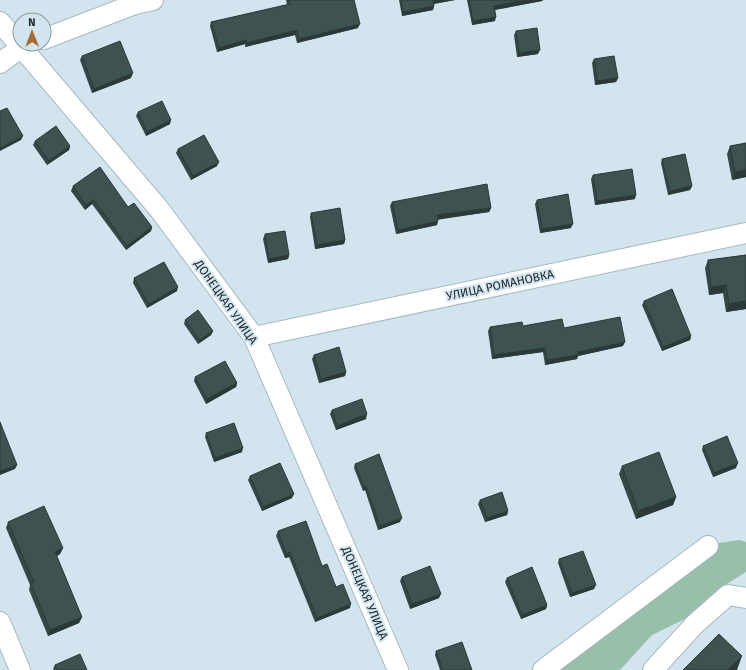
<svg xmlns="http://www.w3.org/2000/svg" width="746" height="670" font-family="'Fira Sans',sans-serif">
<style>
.forest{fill:#97bfa9}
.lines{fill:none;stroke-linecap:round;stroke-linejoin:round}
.minor-casing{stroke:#a7b9c2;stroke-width:22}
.minor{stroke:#fff;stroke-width:20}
.wall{fill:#364747}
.shaded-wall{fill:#2c3939}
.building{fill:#3f5252;stroke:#2c3939}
.labels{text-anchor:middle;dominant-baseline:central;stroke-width:4;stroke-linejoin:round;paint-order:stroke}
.street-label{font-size:12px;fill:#242b2f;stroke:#d2e5ee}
</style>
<rect width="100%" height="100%" fill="#d2e5ee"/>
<!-- forest -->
<path class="forest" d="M 739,540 L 746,542 L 746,572 L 725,585 L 693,615 L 652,635 L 620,670 L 557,670 L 719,543 Z"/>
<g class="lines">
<defs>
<path id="minor" d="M 0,22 L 159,209 L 254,337 L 398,670
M 44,39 L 135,4 L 153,0
M 0,63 L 22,47 L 30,44
M 254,337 L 746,233
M 0,622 L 20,670
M 543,670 L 708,546
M 653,670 L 695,624 L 728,595 L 746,598"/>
</defs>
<!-- minor casing -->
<use href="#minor" class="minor-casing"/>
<!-- minor -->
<use href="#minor" class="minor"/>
</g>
<!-- wall -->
<path class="wall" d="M 286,0 L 354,0 L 358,28 L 297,43 L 295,35 L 245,47 L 245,44 L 217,52 L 210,26 L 211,22 L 287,5 Z
M 399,0 L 455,0 L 434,4 L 434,6 L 433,10 L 402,16 Z
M 467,0 L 543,0 L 542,1 L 495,10 L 495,21 L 472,25 Z
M 516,31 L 538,54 L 517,57 L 514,35 Z
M 82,56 L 131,78 L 92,93 L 80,60 Z
M 594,59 L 618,78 L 616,82 L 595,85 L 592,63 Z
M 138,112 L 170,124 L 146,136 L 136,116 Z
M 35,141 L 70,146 L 69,150 L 47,165 L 33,145 Z
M 746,143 L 746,177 L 732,180 L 727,154 L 730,146 Z
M 178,149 L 217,166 L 191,180 L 176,153 Z
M 662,159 L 692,186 L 690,190 L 668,195 L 661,163 Z
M 593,175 L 635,199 L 595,205 L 591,179 Z
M 73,186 L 128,207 L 152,227 L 151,231 L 126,250 L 92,204 L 85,210 L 71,191 Z
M 537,200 L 571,228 L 540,233 L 535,204 Z
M 392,202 L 491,208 L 489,212 L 438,219 L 437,225 L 396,234 L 390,206 Z
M 311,213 L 345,240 L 344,244 L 315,249 L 310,217 Z
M 265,234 L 289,255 L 288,259 L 268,263 L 263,239 Z
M 746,255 L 746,309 L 726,312 L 723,293 L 709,295 L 705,268 L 708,260 Z
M 134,278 L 177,291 L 147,308 L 133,283 Z
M 644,301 L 691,336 L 690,340 L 662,351 L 642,305 Z
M 185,320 L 213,331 L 211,335 L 198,344 L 184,324 Z
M 523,326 L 564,328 L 623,346 L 578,356 L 577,359 L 545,365 L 543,352 L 492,359 L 488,331 L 490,327 Z
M 314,355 L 346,372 L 345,376 L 319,383 L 312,359 Z
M 195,377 L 237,383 L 236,387 L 206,404 L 194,381 Z
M 332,410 L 366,419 L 336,430 L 330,414 Z
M 206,433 L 242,452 L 214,462 L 205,437 Z
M 703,446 L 736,468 L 713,477 L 702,450 Z
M 355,464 L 400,522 L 378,530 L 365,490 L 363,491 L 354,468 Z
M 622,466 L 676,497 L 673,505 L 636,519 L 619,474 Z
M 250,476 L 292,498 L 262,511 L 248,480 Z
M 480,500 L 508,511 L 507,515 L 485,522 L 478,504 Z
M 8,522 L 63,548 L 60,554 L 57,556 L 82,617 L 79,623 L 48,636 L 29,590 L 30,585 L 6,528 Z
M 278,531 L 322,566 L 350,608 L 315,622 L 289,557 L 285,558 L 276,536 Z
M 559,559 L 594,589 L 570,597 L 558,563 Z
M 402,577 L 439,598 L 410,609 L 400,581 Z
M 507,578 L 547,605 L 546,609 L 521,619 L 505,582 Z
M 436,651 L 472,670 L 440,670 L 435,655 Z
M 55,665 L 87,670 L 54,670 L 53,669 Z"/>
<!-- shaded-wall -->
<path class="shaded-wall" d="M 433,0 L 455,0 L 432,4 Z
M 526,0 L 543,0 L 542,1 L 493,10 L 494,6 Z
M 434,6 L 433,10 L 402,16 L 403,12 Z
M 496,17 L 495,21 L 472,25 L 473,21 Z
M 360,24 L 358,28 L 297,43 L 299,39 Z
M 297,30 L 295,35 L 245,47 L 247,43 Z
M 246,40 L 245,44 L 217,52 L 219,48 Z
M 540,50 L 538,54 L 517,57 L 519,53 Z
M 133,73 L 131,78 L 92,93 L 94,89 Z
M 618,78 L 616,82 L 595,85 L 597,81 Z
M 171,120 L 170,124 L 146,136 L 147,132 Z
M 23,136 L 21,140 L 0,151 L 0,148 Z
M 70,146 L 69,150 L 47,165 L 49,161 Z
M 219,162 L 217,166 L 191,180 L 193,176 Z
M 746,170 L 746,177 L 732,180 L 735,172 Z
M 692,186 L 690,190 L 668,195 L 670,191 Z
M 636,195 L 635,199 L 595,205 L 597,201 Z
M 94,200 L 92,204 L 85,210 L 86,205 Z
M 491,208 L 489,212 L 436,220 L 437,215 Z
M 438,221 L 437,225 L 396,234 L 398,230 Z
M 573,224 L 571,228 L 540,233 L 542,229 Z
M 152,227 L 151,231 L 126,250 L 127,246 Z
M 345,240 L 344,244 L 315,249 L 317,245 Z
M 289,255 L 288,259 L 268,263 L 269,259 Z
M 726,285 L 723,293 L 709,295 L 711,287 Z
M 178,287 L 177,291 L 147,308 L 149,304 Z
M 746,301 L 746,309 L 726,312 L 729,304 Z
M 213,331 L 211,335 L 198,344 L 200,340 Z
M 691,336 L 690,340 L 662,351 L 663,347 Z
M 625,342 L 623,346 L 578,356 L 577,359 L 545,365 L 547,360 L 578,352 Z
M 545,348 L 543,352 L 492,359 L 494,355 Z
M 346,372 L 345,376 L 319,383 L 321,379 Z
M 237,383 L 236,387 L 206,404 L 207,399 Z
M 367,414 L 366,419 L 336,430 L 337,426 Z
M 243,448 L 242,452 L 214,462 L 215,458 Z
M 738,463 L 736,468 L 713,477 L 714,473 Z
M 17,465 L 15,469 L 0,475 L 0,471 Z
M 366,486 L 365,490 L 363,491 L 364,487 Z
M 294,494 L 292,498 L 262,511 L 263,507 Z
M 676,497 L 673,505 L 636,519 L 638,511 Z
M 508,511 L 507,515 L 485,522 L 487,518 Z
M 402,518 L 400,522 L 378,530 L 380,526 Z
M 63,548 L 60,554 L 53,558 L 55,552 Z
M 290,552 L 289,557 L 285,558 L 286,554 Z
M 596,585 L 594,589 L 570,597 L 572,593 Z
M 441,594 L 439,598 L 410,609 L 412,604 Z
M 351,604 L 350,608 L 315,622 L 317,618 Z
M 547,605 L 546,609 L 521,619 L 522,615 Z
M 82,617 L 79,623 L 48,636 L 50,630 Z
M 742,656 L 737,670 L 728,670 Z"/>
<!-- building -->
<path class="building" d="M 289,0 L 354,0 L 360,24 L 299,39 L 297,30 L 247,43 L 246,40 L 219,48 L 211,22 L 290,4 Z
M 401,0 L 433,0 L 434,6 L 403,12 Z
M 469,0 L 526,0 L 494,6 L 496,17 L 473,21 Z
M 537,28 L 540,50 L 519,53 L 516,31 Z
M 120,41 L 133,73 L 94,89 L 82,56 Z
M 614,56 L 618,78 L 597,81 L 594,59 Z
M 162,101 L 171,120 L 147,132 L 138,112 Z
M 7,108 L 23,136 L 0,148 L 0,111 Z
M 56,126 L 70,146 L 49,161 L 35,141 Z
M 204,135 L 219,162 L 193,176 L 178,149 Z
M 746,143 L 746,170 L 735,172 L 730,146 Z
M 685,154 L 692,186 L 670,191 L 662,159 Z
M 100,167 L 128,207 L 134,203 L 152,227 L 127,246 L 94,200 L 86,205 L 73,186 Z
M 632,169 L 636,195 L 597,201 L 593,175 Z
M 487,184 L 491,208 L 437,215 L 438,221 L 398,230 L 392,202 Z
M 568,194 L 573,224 L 542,229 L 537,200 Z
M 340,208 L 345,240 L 317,245 L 311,213 Z
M 285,231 L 289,255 L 269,259 L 265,234 Z
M 746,255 L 746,301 L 729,304 L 726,285 L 711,287 L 708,260 Z
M 164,262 L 178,287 L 149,304 L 134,278 Z
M 672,289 L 691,336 L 663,347 L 644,301 Z
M 198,310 L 213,331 L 200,340 L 185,320 Z
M 620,317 L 625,342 L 578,352 L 578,355 L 547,360 L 545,348 L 494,355 L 490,327 L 522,322 L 523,326 L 562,319 L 564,328 Z
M 339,347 L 346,372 L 321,379 L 314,355 Z
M 225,361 L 237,383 L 207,399 L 195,377 Z
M 362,399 L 367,414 L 337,426 L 332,410 Z
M 0,422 L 17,465 L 0,471 Z
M 234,423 L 243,448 L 215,458 L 206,433 Z
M 727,436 L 738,463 L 714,473 L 703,446 Z
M 659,452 L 676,497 L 638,511 L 622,466 Z
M 379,454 L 402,518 L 380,526 L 366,486 L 364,487 L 355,464 Z
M 280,463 L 294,494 L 263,507 L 250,476 Z
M 502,492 L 508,511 L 487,518 L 480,500 Z
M 44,506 L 63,548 L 55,552 L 82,617 L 50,630 L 31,584 L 34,582 L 8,522 Z
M 306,521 L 322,566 L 327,564 L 336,587 L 343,584 L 351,604 L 317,618 L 290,552 L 286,554 L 278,531 Z
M 583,551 L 596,585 L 572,593 L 559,559 Z
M 430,566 L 441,594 L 412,604 L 402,577 Z
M 532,567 L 547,605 L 522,615 L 507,578 Z
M 719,634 L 742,656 L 728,670 L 683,670 Z
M 462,642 L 472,670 L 443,670 L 436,651 Z
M 80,654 L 87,670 L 57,670 L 55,665 Z"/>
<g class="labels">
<!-- street labels -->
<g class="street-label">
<text transform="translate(500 285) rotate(-12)">УЛИЦА РОМАНОВКА</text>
<text transform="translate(226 302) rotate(55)">ДОНЕЦКАЯ УЛИЦА</text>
<text transform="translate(365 593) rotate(67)">ДОНЕЦКАЯ УЛИЦА</text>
</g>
</g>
<!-- north arrow -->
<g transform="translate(32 32) rotate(359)"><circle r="19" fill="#d2e5ee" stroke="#8c9ba2"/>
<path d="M0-3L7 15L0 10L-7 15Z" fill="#a96932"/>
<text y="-6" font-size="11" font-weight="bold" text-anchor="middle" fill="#242b2f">N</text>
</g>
</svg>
